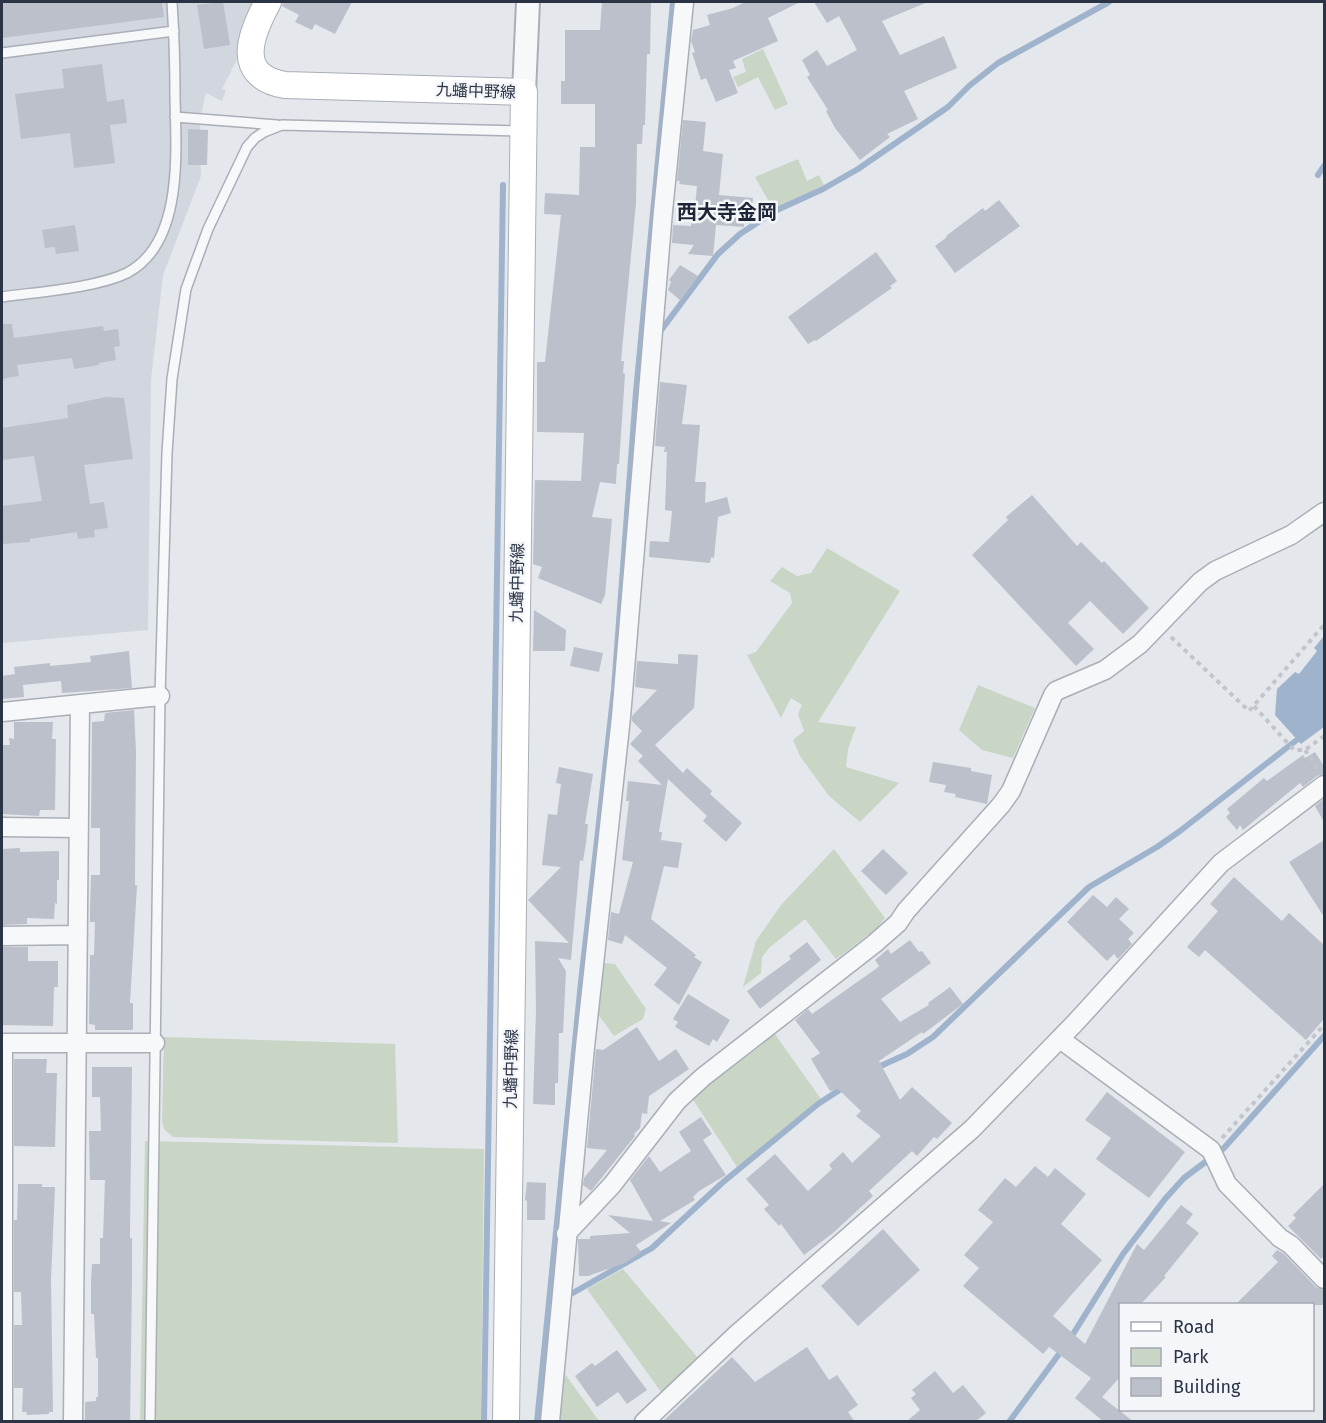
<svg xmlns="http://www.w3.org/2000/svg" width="1326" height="1423" font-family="'Fira Sans','Noto Sans JP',sans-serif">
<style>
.built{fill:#d2d6de}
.green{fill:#c9d6c5}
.water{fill:#9fb4cc}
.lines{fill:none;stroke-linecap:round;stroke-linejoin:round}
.stream{stroke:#9fb4cc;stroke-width:6}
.building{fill:#bbc0ca}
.service-casing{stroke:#a9aeb7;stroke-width:12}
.minor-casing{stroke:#a9aeb7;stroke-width:21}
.tertiary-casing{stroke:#a9aeb7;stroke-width:26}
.secondary-casing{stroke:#a9aeb7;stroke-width:28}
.path{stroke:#c2c5cb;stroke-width:4;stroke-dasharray:4.5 4.5;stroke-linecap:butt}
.service{stroke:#f7f8fa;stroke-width:9}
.minor{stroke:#f7f8fa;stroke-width:18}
.tertiary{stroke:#f7f8fa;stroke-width:22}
.secondary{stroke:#fff;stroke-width:26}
.labels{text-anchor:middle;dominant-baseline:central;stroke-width:5;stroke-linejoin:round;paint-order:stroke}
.street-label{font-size:16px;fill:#2b3445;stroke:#f4f6f9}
.quarter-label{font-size:20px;font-weight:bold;fill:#1d2536;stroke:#f4f6f9}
</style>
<rect width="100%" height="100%" fill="#e4e7ec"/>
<!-- built -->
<path class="built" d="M 2,2 L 262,2 L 241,52 L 222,89 L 226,90 L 222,101 L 206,93 L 200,119 L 201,176 L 163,275 L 151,380 L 148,630 L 2,643 Z"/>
<!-- green -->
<path class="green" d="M 763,49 L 788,104 L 775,110 L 758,77 L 738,87 L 733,77 L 746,72 L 742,59 Z
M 798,159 L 807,181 L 819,175 L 824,185 L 773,209 L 755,177 Z
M 827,548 L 900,591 L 818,722 L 856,727 L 848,749 L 846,767 L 899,783 L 860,822 L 829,796 L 800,756 L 793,740 L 804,731 L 798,714 L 802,705 L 791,698 L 781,718 L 747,655 L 756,652 L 792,603 L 790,593 L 770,581 L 782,567 L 797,576 L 811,573 Z
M 978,685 L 1035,708 L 1013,758 L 982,750 L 959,730 Z
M 834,849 L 885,918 L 876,929 L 836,959 L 805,919 L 769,948 L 762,957 L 761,973 L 743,987 L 756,941 L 781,905 Z
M 603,963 L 615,964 L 646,1009 L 643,1019 L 614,1036 L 595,1010 Z
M 772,1030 L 821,1099 L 737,1167 L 690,1095 Z
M 164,1037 L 395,1044 L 398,1143 L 173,1137 L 164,1129 L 162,1121 Z
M 145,1141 L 484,1149 L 481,1421 L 140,1422 Z
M 623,1269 L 698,1358 L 661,1392 L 587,1289 Z
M 562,1370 L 599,1421 L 558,1421 Z"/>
<!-- water -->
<path class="water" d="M 1324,636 L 1324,727 L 1301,744 L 1275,715 L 1277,689 L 1295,672 L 1299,674 L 1317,651 L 1314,648 Z"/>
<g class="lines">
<!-- stream -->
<path class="stream" d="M 1318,175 L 1324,166
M 662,329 L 718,254 L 740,234 L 777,210 L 823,189 L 858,169 L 948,107 L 969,86 L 998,63 L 1109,2
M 876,1068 L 907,1054 L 933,1037 L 1089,887 L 1157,847 L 1180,831 L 1298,739 L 1301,733
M 571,1294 L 652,1248 L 722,1183 L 818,1104 L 844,1087
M 1070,1339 L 1123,1254 L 1165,1199 L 1184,1178 L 1224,1148 L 1324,1036
M 484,1422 L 503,185
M 537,1422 L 581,982 L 614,689 L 636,392 L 673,2
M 1009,1422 L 1062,1350"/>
</g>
<!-- building -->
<path class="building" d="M 2,2 L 162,2 L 164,17 L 2,38 Z
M 223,2 L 230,45 L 204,49 L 197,5 Z
M 283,2 L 352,2 L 335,34 L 315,24 L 312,30 L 295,22 L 299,15 L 282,6 Z
M 602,2 L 651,2 L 650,54 L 647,54 L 645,125 L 643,125 L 642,144 L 637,144 L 636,203 L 621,361 L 624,361 L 623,373 L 625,374 L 619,464 L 617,464 L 616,484 L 600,482 L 592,517 L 612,519 L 605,595 L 601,604 L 538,578 L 542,567 L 533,564 L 535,480 L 581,481 L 584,433 L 537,432 L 537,362 L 545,362 L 561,215 L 544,214 L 545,193 L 579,195 L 580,147 L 595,147 L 595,104 L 561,104 L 561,81 L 565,81 L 565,30 L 600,30 Z
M 745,2 L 800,2 L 768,18 L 778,41 L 733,61 L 736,68 L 729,70 L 738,93 L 716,102 L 706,78 L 701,80 L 692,53 L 695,52 L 691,41 L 693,30 L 710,25 L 707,15 L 733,8 Z
M 814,2 L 928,2 L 882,21 L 900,55 L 944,36 L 957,68 L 904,91 L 918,119 L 887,134 L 890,137 L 860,160 L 835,128 L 826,111 L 828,110 L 807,77 L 810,75 L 802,60 L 817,50 L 827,66 L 857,50 L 839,16 L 827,23 Z
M 102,64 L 107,102 L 124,99 L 127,123 L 110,125 L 115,163 L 74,168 L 70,133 L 21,139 L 15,94 L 64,88 L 62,69 Z
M 683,120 L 706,122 L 703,151 L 723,154 L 719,195 L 753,198 L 750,224 L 744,223 L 744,227 L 716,225 L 713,256 L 688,254 L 694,245 L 672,243 L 673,225 L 691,226 L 692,217 L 694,217 L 697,186 L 679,184 L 680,181 L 677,181 Z
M 188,129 L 208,130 L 207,165 L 188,165 Z
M 999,200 L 1020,226 L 955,273 L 935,246 L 947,237 L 946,236 L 983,208 L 985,211 Z
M 75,225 L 79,251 L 56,254 L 55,247 L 45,248 L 42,230 Z
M 876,252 L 897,281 L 890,286 L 892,288 L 816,341 L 815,340 L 808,344 L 788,317 Z
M 680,265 L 698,276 L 680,300 L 668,290 L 671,282 L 669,280 Z
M 2,324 L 12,324 L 14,338 L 103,326 L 104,331 L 118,329 L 120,346 L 114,347 L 116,360 L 99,363 L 99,365 L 74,369 L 72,358 L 17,365 L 19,376 L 2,379 Z
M 660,382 L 687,385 L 682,424 L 700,425 L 695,482 L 706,482 L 705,503 L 727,497 L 731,513 L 718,517 L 714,558 L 711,557 L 710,563 L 649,557 L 650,541 L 669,542 L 672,511 L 665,510 L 667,452 L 664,452 L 665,447 L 655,446 Z
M 106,397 L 124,398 L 133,459 L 84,465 L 90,504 L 104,502 L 108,528 L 94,530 L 95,537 L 78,539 L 77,532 L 30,539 L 30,542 L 2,544 L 2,506 L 42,501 L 34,456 L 2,460 L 2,428 L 68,418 L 67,405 Z
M 1032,495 L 1077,546 L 1081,542 L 1102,563 L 1104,561 L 1149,608 L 1123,634 L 1090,601 L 1068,623 L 1094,649 L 1076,666 L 972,555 L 1008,520 L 1006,517 Z
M 534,610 L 566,630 L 565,651 L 533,651 Z
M 574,647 L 603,653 L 599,672 L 570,666 Z
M 129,651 L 132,688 L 62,693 L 61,681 L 23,685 L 24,697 L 2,699 L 2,676 L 15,674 L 14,667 L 50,663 L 50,666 L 91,662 L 90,656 Z
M 678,654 L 698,655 L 694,708 L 655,745 L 683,773 L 687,768 L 712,791 L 710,794 L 742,823 L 726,842 L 703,821 L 707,816 L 668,779 L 659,832 L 662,832 L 661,840 L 682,843 L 678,868 L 664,866 L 651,919 L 696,955 L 694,957 L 702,962 L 679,1005 L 654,985 L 667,968 L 625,935 L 622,944 L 608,940 L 611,912 L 619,914 L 633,862 L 622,860 L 629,801 L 626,801 L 628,781 L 662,785 L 638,761 L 643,756 L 630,744 L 642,731 L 632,721 L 632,716 L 657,690 L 635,687 L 637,661 L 678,664 Z
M 134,710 L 136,752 L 135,876 L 135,885 L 137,885 L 130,1003 L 133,1003 L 133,1030 L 95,1030 L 95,1025 L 89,1024 L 90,955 L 94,955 L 95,922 L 90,922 L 90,911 L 91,875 L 100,875 L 100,828 L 91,828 L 92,722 L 104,721 L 105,713 Z
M 14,722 L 53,722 L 52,739 L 56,739 L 55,810 L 40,810 L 39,816 L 2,814 L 2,745 L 10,745 L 9,738 L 14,739 Z
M 1315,752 L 1324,766 L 1324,774 L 1317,776 L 1303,787 L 1300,783 L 1243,830 L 1240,825 L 1237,830 L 1226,817 L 1230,813 L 1227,809 L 1264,778 L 1267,781 L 1303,755 L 1305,758 Z
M 933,762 L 971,768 L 971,771 L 992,775 L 987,804 L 955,797 L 956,794 L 944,792 L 946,785 L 929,782 Z
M 559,767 L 593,774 L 585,824 L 588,824 L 586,843 L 583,861 L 580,860 L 571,960 L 558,958 L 566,971 L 563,1033 L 559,1033 L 558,1083 L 555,1083 L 555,1105 L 533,1104 L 536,1011 L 535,941 L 569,943 L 528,900 L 561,867 L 542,865 L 548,814 L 557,815 L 561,784 L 556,783 Z
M 1324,799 L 1324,822 L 1315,806 Z
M 1324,840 L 1324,917 L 1289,862 Z
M 20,848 L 20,852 L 59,851 L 59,880 L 57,880 L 57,904 L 55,903 L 54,919 L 27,918 L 27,924 L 2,925 L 2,849 Z
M 883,849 L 908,873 L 886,895 L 861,871 Z
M 1234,877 L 1282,921 L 1289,913 L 1324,945 L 1324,1019 L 1306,1040 L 1205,950 L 1199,957 L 1187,947 L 1218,911 L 1210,904 Z
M 1093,895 L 1107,907 L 1116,897 L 1129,909 L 1119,919 L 1134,933 L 1128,939 L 1132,944 L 1118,959 L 1114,954 L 1107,961 L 1067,922 Z
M 910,940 L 919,952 L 922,951 L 931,963 L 881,999 L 900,1022 L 929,1005 L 928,1003 L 950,987 L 963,1004 L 923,1034 L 922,1032 L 879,1061 L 900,1100 L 912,1087 L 952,1123 L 937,1139 L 934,1137 L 917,1156 L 912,1151 L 869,1191 L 873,1196 L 833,1233 L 804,1255 L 781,1224 L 779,1226 L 764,1209 L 769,1205 L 746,1179 L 775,1154 L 808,1191 L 832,1169 L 829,1165 L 843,1152 L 852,1163 L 881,1136 L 856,1116 L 861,1111 L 838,1089 L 830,1091 L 811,1059 L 820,1053 L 795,1020 L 808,1009 L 812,1014 L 877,968 L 879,966 L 875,960 L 888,949 L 891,954 Z
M 807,942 L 821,960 L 760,1009 L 747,991 L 791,959 L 789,956 Z
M 2,947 L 28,947 L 28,961 L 58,961 L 58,987 L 54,987 L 53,1026 L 2,1025 Z
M 688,994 L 730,1020 L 717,1042 L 713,1039 L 709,1046 L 675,1027 L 678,1022 L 673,1019 Z
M 637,1027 L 659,1061 L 676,1049 L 689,1069 L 649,1096 L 647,1114 L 642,1113 L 640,1128 L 634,1134 L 635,1136 L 591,1191 L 583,1185 L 584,1178 L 607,1150 L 587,1148 L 596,1049 L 603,1050 Z
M 14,1059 L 47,1059 L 46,1073 L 57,1073 L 55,1147 L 14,1146 Z
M 92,1067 L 132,1067 L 130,1231 L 130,1238 L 132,1238 L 132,1278 L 130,1422 L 85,1422 L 85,1402 L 96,1401 L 96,1397 L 98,1397 L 98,1358 L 96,1358 L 94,1314 L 91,1314 L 91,1282 L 92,1264 L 100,1264 L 100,1238 L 103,1238 L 105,1180 L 90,1180 L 89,1131 L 101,1131 L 100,1097 L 92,1097 Z
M 1107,1092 L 1185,1152 L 1149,1198 L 1096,1159 L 1111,1138 L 1085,1120 Z
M 701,1117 L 712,1134 L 703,1140 L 726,1175 L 699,1191 L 693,1197 L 695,1200 L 660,1221 L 671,1223 L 636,1245 L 641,1252 L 625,1263 L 588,1276 L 579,1276 L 578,1239 L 590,1239 L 590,1236 L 630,1233 L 608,1215 L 653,1221 L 630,1180 L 649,1156 L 660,1172 L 691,1151 L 679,1132 Z
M 1035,1166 L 1048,1177 L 1055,1168 L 1086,1194 L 1061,1224 L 1102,1260 L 1053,1316 L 1085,1344 L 1137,1244 L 1144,1250 L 1181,1205 L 1193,1214 L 1186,1223 L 1199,1233 L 1164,1276 L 1166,1277 L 1140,1305 L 1120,1305 L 1120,1377 L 1102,1397 L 1134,1422 L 1104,1422 L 1075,1398 L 1091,1378 L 1049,1347 L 1043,1354 L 963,1286 L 979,1268 L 964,1255 L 993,1222 L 978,1210 L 1005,1178 L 1016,1187 Z
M 527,1182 L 546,1183 L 545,1220 L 527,1220 L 527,1201 L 525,1200 Z
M 18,1184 L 42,1184 L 42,1187 L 55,1187 L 51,1279 L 53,1412 L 49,1412 L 49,1414 L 26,1415 L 27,1412 L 22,1412 L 23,1388 L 14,1388 L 14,1325 L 22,1325 L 21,1292 L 14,1292 L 14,1220 L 17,1220 Z
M 1324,1184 L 1324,1256 L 1321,1259 L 1288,1226 L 1296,1218 L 1293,1215 Z
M 883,1229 L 920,1270 L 858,1326 L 821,1286 Z
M 1277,1250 L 1284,1254 L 1316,1287 L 1324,1290 L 1324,1305 L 1235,1305 L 1278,1262 L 1272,1256 Z
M 807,1347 L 829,1380 L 837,1375 L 858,1405 L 848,1412 L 855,1422 L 662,1422 L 732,1357 L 755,1382 Z
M 617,1350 L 647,1390 L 627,1404 L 618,1392 L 597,1407 L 575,1376 L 592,1363 L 595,1366 Z
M 935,1371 L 953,1393 L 963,1385 L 986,1413 L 975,1422 L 906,1422 L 920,1410 L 911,1398 L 916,1394 L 912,1390 Z"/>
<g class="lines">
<defs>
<path id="service" d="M 2,53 L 174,31
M 175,117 L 277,125
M 2,297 C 37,292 96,288 127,273 C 184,243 176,151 175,97 C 175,65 174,33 172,2
M 150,1422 L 160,696 L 167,453 L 172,379 L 186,289 L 208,229 L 247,147 L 255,138 L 264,132 L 282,125 L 521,131"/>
<path id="minor" d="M 2,712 L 160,696
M 2,827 L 79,828
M 2,936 L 78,935
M 1060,1039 L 1211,1150 L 1227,1184 L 1280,1238 L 1291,1245 L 1324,1279
M 2,1043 L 155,1043
M 566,1234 L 612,1185 L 677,1101 L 703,1077 L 874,944 L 898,923 L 906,911 L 1001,805 L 1011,791 L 1053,695 L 1056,691 L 1105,670 L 1140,644 L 1200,582 L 1215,571 L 1291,535 L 1324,512
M 3,1422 L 3,1043
M 73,1422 L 80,704
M 550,1422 L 585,1047 L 621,717 L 663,211 L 684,2
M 644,1422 L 736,1335 L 972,1129 L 1075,1023 L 1221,863 L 1324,785"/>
<path id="tertiary" d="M 524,92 L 528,2"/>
<path id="secondary" d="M 268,2 C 250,35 234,76 285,85 L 524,92 L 506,1422"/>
</defs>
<!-- service casing -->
<use href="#service" class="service-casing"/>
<!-- minor casing -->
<use href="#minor" class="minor-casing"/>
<!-- tertiary casing -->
<use href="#tertiary" class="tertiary-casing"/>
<!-- secondary casing -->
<use href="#secondary" class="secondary-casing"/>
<!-- path -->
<path class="path" d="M 1171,637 L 1249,711 L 1324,625
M 1254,706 L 1294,750 L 1305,750 L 1324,736
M 1305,750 L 1318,769
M 1222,1138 L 1324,1025"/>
<!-- service -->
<use href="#service" class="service"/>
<!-- minor -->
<use href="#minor" class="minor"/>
<!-- tertiary -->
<use href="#tertiary" class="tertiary"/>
<!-- secondary -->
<use href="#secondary" class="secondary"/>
</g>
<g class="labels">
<!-- street labels -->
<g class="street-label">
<text transform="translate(476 91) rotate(2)">九蟠中野線</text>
<text transform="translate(517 583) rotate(-89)">九蟠中野線</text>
<text transform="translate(511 1069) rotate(-89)">九蟠中野線</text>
</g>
<!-- quarter labels -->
<g class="quarter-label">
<text x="727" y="212">西大寺金岡</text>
</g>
</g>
<!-- border -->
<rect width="1326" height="1423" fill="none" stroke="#2b3445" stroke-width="6"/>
<!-- legend -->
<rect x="1119" y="1303" width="195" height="108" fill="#f4f6f9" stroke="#a4a8b1" stroke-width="1.5"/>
<rect x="1131" y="1322" width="30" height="9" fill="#ffffff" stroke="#a4a8b1" stroke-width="1.5"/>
<text x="1173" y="1333" font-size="18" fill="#2b3445">Road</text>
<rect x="1131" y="1348" width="30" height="18" fill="#c9d6c5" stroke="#a4a8b1" stroke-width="1.5"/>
<text x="1173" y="1363" font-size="18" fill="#2b3445">Park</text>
<rect x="1131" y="1378" width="30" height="18" fill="#bbc0ca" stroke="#a4a8b1" stroke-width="1.5"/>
<text x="1173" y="1393" font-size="18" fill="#2b3445">Building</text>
</svg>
